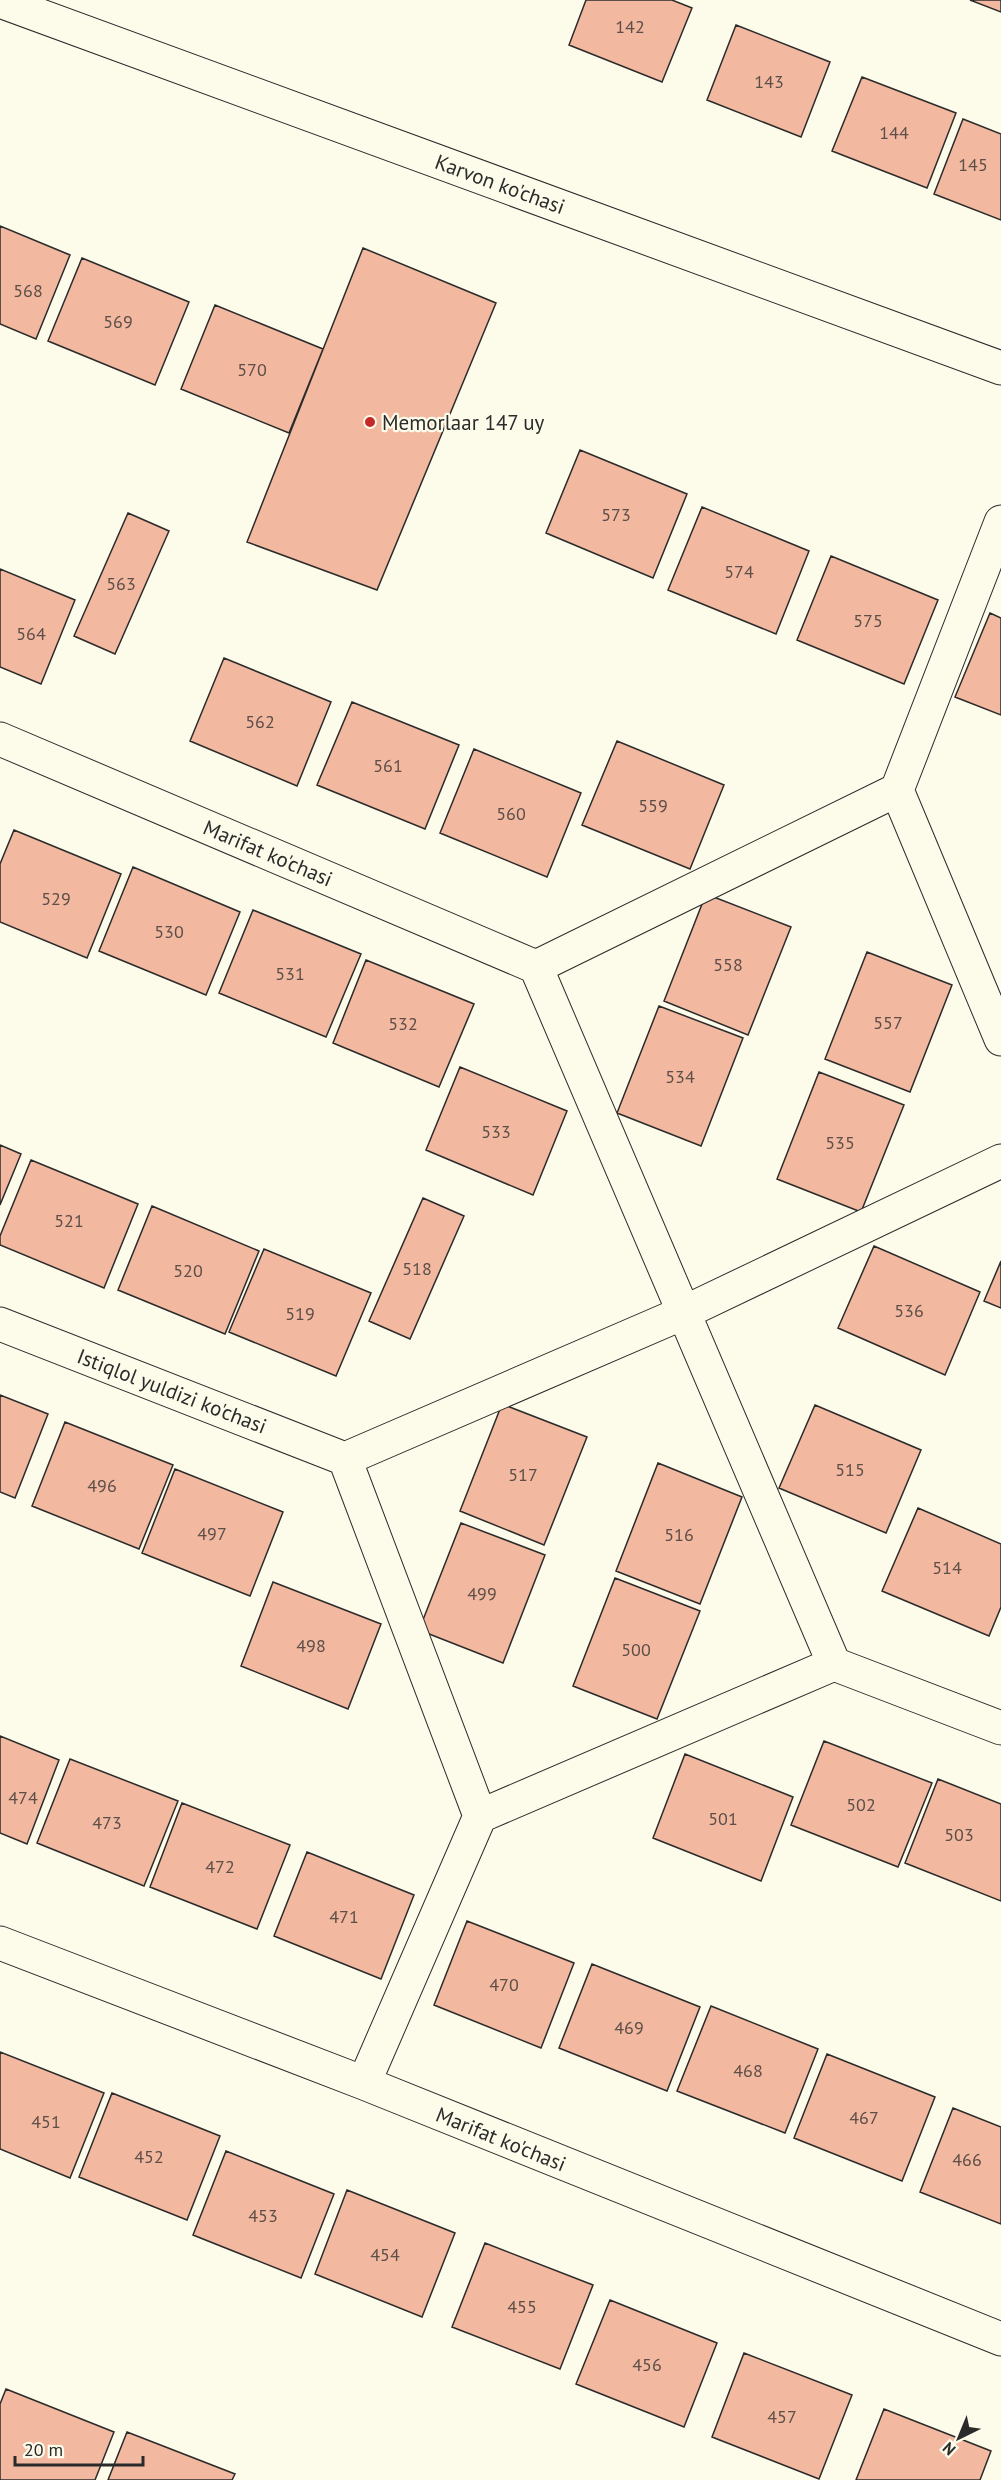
<svg xmlns="http://www.w3.org/2000/svg" width="1001" height="2480" font-family="'PT Sans',sans-serif">
<style>
.building{fill:#f2b8a0;stroke:#2b2b2b;stroke-width:1.5}
.lines{fill:none;stroke-linecap:round;stroke-linejoin:round}
.minor-casing{stroke:#2b2b2b;stroke-width:35}
.tertiary-casing{stroke:#2b2b2b;stroke-width:35}
.minor{stroke:#fdfbea;stroke-width:33}
.tertiary{stroke:#fdfbea;stroke-width:33}
.poi-dot{fill:#c62828;stroke:#fdfbea;stroke-width:2}
.labels{text-anchor:middle;dominant-baseline:central;stroke-width:4.5;stroke-linejoin:round;paint-order:stroke}
.number-label{font-size:18px;fill:#5d4e48}
.street-label{font-size:21px;fill:#2b2b2b;stroke:#fdfbea}
.poi-label{font-size:21px;fill:#2b2b2b;stroke:#fdfbea;text-anchor:start}
</style>
<rect width="100%" height="100%" fill="#fdfbea"/>
<!-- building -->
<path class="building" d="M 586,0 L 672,0 L 692,8 L 662,82 L 569,45 Z
M 970,0 L 1001,0 L 1001,12 Z
M 736,25 L 830,62 L 801,137 L 707,100 Z
M 862,77 L 956,113 L 927,188 L 832,151 Z
M 963,119 L 1001,134 L 1001,220 L 934,194 Z
M 0,226 L 70,255 L 36,339 L 0,324 Z
M 363,248 L 496,303 L 377,590 L 247,542 Z
M 82,258 L 189,302 L 155,385 L 48,341 Z
M 215,305 L 323,349 L 289,433 L 181,389 Z
M 580,450 L 687,494 L 653,578 L 546,533 Z
M 702,507 L 809,551 L 776,634 L 668,590 Z
M 128,513 L 169,531 L 115,654 L 74,636 Z
M 831,556 L 938,600 L 904,684 L 797,640 Z
M 0,569 L 75,600 L 41,684 L 0,667 Z
M 990,613 L 1001,618 L 1001,715 L 955,697 Z
M 224,658 L 331,702 L 297,786 L 190,741 Z
M 352,702 L 459,745 L 425,829 L 317,785 Z
M 617,741 L 724,785 L 690,869 L 582,825 Z
M 474,749 L 581,793 L 547,877 L 440,833 Z
M 14,830 L 121,874 L 87,958 L 0,922 L 0,864 Z
M 133,867 L 240,912 L 206,995 L 99,951 Z
M 706,894 L 791,927 L 748,1035 L 664,1001 Z
M 253,910 L 361,954 L 326,1037 L 219,993 Z
M 867,952 L 952,985 L 910,1092 L 825,1059 Z
M 366,960 L 474,1004 L 439,1087 L 333,1043 Z
M 659,1006 L 743,1038 L 701,1146 L 617,1113 Z
M 460,1067 L 567,1111 L 533,1195 L 426,1150 Z
M 819,1072 L 904,1105 L 861,1212 L 777,1179 Z
M 0,1145 L 21,1154 L 0,1205 Z
M 31,1160 L 138,1204 L 104,1288 L 0,1245 L 0,1236 Z
M 423,1198 L 464,1216 L 410,1339 L 369,1321 Z
M 152,1206 L 259,1251 L 225,1334 L 118,1290 Z
M 874,1246 L 980,1292 L 945,1375 L 838,1328 Z
M 264,1249 L 371,1293 L 336,1376 L 229,1332 Z
M 1001,1261 L 1001,1308 L 984,1301 Z
M 0,1395 L 48,1414 L 15,1498 L 0,1492 Z
M 502,1404 L 587,1437 L 544,1545 L 460,1511 Z
M 815,1405 L 921,1450 L 886,1533 L 779,1488 Z
M 65,1422 L 173,1465 L 139,1549 L 32,1506 Z
M 658,1463 L 742,1497 L 700,1604 L 616,1571 Z
M 175,1469 L 283,1512 L 250,1596 L 142,1553 Z
M 918,1508 L 1001,1544 L 1001,1607 L 989,1636 L 882,1591 Z
M 461,1523 L 545,1555 L 503,1663 L 419,1630 Z
M 615,1578 L 700,1611 L 657,1719 L 573,1686 Z
M 273,1582 L 381,1624 L 348,1709 L 241,1666 Z
M 0,1736 L 59,1760 L 27,1844 L 0,1833 Z
M 824,1741 L 932,1783 L 898,1867 L 791,1825 Z
M 685,1754 L 793,1797 L 761,1881 L 653,1838 Z
M 70,1759 L 178,1801 L 144,1886 L 37,1843 Z
M 938,1779 L 1001,1804 L 1001,1901 L 905,1863 Z
M 182,1803 L 290,1845 L 257,1929 L 150,1887 Z
M 307,1852 L 414,1895 L 381,1979 L 274,1936 Z
M 467,1921 L 574,1963 L 541,2048 L 434,2005 Z
M 592,1964 L 700,2007 L 667,2091 L 559,2048 Z
M 711,2006 L 818,2049 L 785,2133 L 677,2091 Z
M 0,2052 L 104,2093 L 70,2178 L 0,2149 Z
M 827,2054 L 935,2097 L 902,2181 L 794,2138 Z
M 112,2093 L 220,2136 L 187,2220 L 79,2177 Z
M 953,2108 L 1001,2127 L 1001,2224 L 920,2192 Z
M 226,2151 L 334,2194 L 301,2278 L 193,2235 Z
M 347,2190 L 455,2233 L 422,2317 L 315,2274 Z
M 485,2243 L 593,2285 L 560,2369 L 452,2327 Z
M 610,2300 L 717,2343 L 684,2427 L 576,2384 Z
M 744,2353 L 852,2395 L 819,2479 L 712,2437 Z
M 6,2389 L 114,2432 L 95,2480 L 0,2480 L 0,2404 Z
M 884,2409 L 991,2451 L 980,2480 L 856,2480 Z
M 127,2432 L 235,2474 L 232,2480 L 108,2480 Z"/>
<g class="lines">
<defs>
<path id="minor" d="M 0,739 L 536,967
M 897,790 L 1001,1039
M 536,967 L 834,1664
M 536,967 L 897,790 L 1001,522
M 0,1324 L 345,1459
M 345,1459 L 683,1313 L 1001,1161
M 345,1459 L 480,1816
M 834,1664 L 1001,1728
M 0,1943 L 364,2083 L 1001,2339
M 364,2083 L 480,1816 L 834,1664"/>
<path id="tertiary" d="M 0,1 L 1001,368"/>
</defs>
<!-- minor casing -->
<use href="#minor" class="minor-casing"/>
<!-- tertiary casing -->
<use href="#tertiary" class="tertiary-casing"/>
<!-- minor -->
<use href="#minor" class="minor"/>
<!-- tertiary -->
<use href="#tertiary" class="tertiary"/>
</g>
<!-- markers -->
<circle class="poi-dot" cx="370" cy="422" r="6"/>
<g class="labels">
<!-- number labels -->
<g class="number-label">
<text x="630" y="26">142</text>
<text x="769" y="81">143</text>
<text x="894" y="132">144</text>
<text x="973" y="164">145</text>
<text x="28" y="290">568</text>
<text x="118" y="321">569</text>
<text x="252" y="369">570</text>
<text x="616" y="514">573</text>
<text x="739" y="571">574</text>
<text x="121" y="583">563</text>
<text x="868" y="620">575</text>
<text x="31" y="633">564</text>
<text x="260" y="721">562</text>
<text x="388" y="765">561</text>
<text x="653" y="805">559</text>
<text x="511" y="813">560</text>
<text x="56" y="898">529</text>
<text x="169" y="931">530</text>
<text x="728" y="964">558</text>
<text x="290" y="973">531</text>
<text x="888" y="1022">557</text>
<text x="403" y="1023">532</text>
<text x="680" y="1076">534</text>
<text x="496" y="1131">533</text>
<text x="840" y="1142">535</text>
<text x="69" y="1220">521</text>
<text x="417" y="1268">518</text>
<text x="188" y="1270">520</text>
<text x="909" y="1310">536</text>
<text x="300" y="1313">519</text>
<text x="850" y="1469">515</text>
<text x="523" y="1474">517</text>
<text x="102" y="1485">496</text>
<text x="212" y="1533">497</text>
<text x="679" y="1534">516</text>
<text x="947" y="1567">514</text>
<text x="482" y="1593">499</text>
<text x="311" y="1645">498</text>
<text x="636" y="1649">500</text>
<text x="23" y="1797">474</text>
<text x="861" y="1804">502</text>
<text x="723" y="1818">501</text>
<text x="107" y="1822">473</text>
<text x="959" y="1834">503</text>
<text x="220" y="1866">472</text>
<text x="344" y="1916">471</text>
<text x="504" y="1984">470</text>
<text x="629" y="2027">469</text>
<text x="748" y="2070">468</text>
<text x="864" y="2117">467</text>
<text x="46" y="2121">451</text>
<text x="149" y="2156">452</text>
<text x="967" y="2159">466</text>
<text x="263" y="2215">453</text>
<text x="385" y="2254">454</text>
<text x="522" y="2306">455</text>
<text x="647" y="2364">456</text>
<text x="782" y="2416">457</text>
</g>
<!-- street labels -->
<g class="street-label">
<text transform="translate(500 184) rotate(20)">Karvon ko'chasi</text>
<text transform="translate(268 853) rotate(23)">Marifat ko'chasi</text>
<text transform="translate(172 1391) rotate(21)">Istiqlol yuldizi ko'chasi</text>
<text transform="translate(501 2139) rotate(22)">Marifat ko'chasi</text>
</g>
<!-- poi labels -->
<g class="poi-label">
<text x="382" y="422">Memorlaar 147 uy</text>
</g>
</g>
<!-- north arrow -->
<g transform="translate(959 2438) rotate(223)" stroke="#fdfbea" stroke-width="4.5" paint-order="stroke">
<path d="M0-4.5L10 22L0 15L-10 22Z" fill="#2b2b2b"/>
<text y="-9" font-size="16" font-weight="bold" text-anchor="middle" fill="#2b2b2b">N</text>
</g>
<!-- scale -->
<path d="M15 2456v9h128v-9" fill="none" stroke="#2b2b2b" stroke-width="3"/>
<text x="24" y="2456" font-size="18" fill="#2b2b2b" stroke="#fdfbea" stroke-width="4.5" paint-order="stroke">20 m</text>
</svg>
